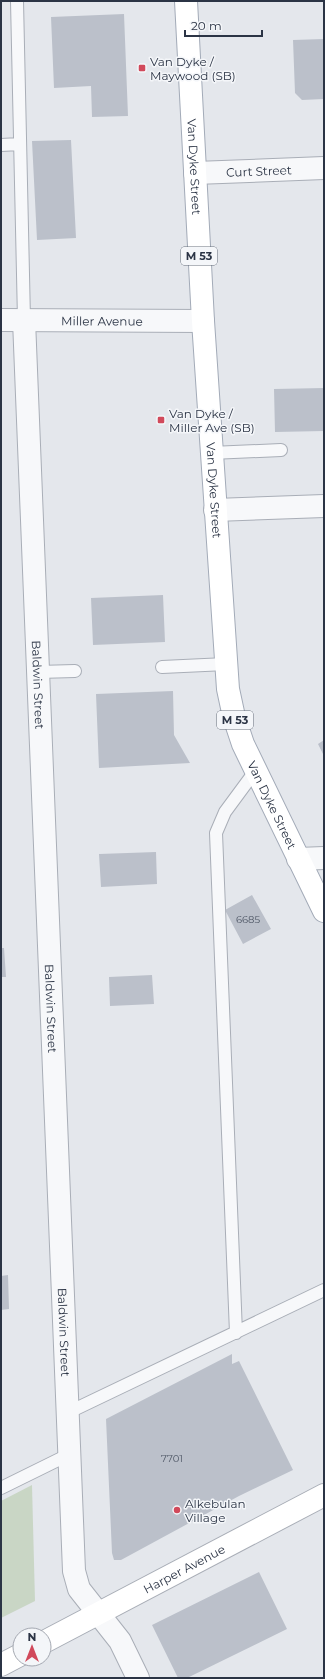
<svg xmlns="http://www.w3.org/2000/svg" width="325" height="1679" font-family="Montserrat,sans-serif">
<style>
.green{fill:#c9d6c5}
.building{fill:#bbc0ca}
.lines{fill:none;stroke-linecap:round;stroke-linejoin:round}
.lane-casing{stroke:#a9aeb7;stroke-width:14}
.street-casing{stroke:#a9aeb7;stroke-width:24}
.secondary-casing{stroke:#a9aeb7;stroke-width:24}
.primary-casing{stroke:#a3abb8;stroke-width:24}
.lane{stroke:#f7f8fa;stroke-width:12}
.street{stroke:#f7f8fa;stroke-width:22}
.secondary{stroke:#fff;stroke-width:22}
.primary{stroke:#fff;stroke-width:22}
.poi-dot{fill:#d1495b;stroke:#f4f6f9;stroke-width:1.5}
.labels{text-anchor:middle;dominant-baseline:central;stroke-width:3;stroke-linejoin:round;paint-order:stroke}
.number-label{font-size:10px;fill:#4f5766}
.shield{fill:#f4f6f9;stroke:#676e7b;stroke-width:1}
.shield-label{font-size:11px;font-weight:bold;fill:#2b3445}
.poi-label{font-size:12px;fill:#2b3445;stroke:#f4f6f9;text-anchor:start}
.street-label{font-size:12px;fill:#2b3445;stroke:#f4f6f9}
</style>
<rect width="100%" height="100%" fill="#e4e7ec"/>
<!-- green -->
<path class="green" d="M 32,1485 L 35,1601 L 1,1618 L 1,1501 Z"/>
<!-- building -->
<path class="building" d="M 124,14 L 128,116 L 92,117 L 91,86 L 54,88 L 51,17 Z
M 324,39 L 324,99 L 302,100 L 295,93 L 293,40 Z
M 71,140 L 76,238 L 37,240 L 32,141 Z
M 324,388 L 324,431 L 275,432 L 274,389 Z
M 163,595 L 165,642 L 93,645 L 91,598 Z
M 173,691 L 174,735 L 190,763 L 99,768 L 96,694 Z
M 324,740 L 324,756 L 318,744 Z
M 156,852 L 157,884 L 101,887 L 99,854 Z
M 252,895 L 271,929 L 243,944 L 225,910 Z
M 1,948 L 4,948 L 6,977 L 1,977 Z
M 152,975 L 154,1004 L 110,1006 L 109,977 Z
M 8,1275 L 9,1309 L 1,1310 L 1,1276 Z
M 232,1354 L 232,1364 L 239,1361 L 293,1470 L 239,1496 L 121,1560 L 114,1560 L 112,1553 L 106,1419 Z
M 259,1572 L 287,1629 L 187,1678 L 178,1678 L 152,1625 Z"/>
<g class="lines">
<defs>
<path id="lane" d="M 17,1 L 24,320
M 1,145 L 20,144
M 211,453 L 281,450
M 162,667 L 226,664
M 38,672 L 75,671
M 236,1333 L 216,833 L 225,812 L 256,770
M 67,1413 L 324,1290
M 1,1488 L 68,1455"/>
<g id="street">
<path id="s1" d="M 195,173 L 324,168"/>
<path id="s2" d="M 1,320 L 203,321"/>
<path id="s3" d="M 24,320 L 74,1571 L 79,1589 L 120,1641 L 138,1678"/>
<path d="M 215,510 L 324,506"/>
<path d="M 298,859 L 324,858"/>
</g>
<g id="secondary">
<path id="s4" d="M 44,1642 L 324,1495"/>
<path d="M 1,1665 L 20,1655"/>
</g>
<g id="primary">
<path id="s5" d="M 186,1 L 203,321 L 228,689 L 234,717 L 243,744 L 324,911"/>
</g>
</defs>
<!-- lane casing -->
<use href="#lane" class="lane-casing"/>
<!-- street casing -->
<use href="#street" class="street-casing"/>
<!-- secondary casing -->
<use href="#secondary" class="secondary-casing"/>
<!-- primary casing -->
<use href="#primary" class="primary-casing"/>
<!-- lane -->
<use href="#lane" class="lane"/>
<!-- street -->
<use href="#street" class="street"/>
<!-- secondary -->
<use href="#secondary" class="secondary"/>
<!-- primary -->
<use href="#primary" class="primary"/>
</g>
<!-- markers -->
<g class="poi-dot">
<rect x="138" y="64" width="8" height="8" rx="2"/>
<rect x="157" y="416" width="8" height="8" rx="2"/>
<circle cx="177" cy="1510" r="4"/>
</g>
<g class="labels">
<!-- number labels -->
<g class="number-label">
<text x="248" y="919">6685</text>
<text x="172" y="1458">7701</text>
</g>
<!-- shield labels -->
<g class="shield">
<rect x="181" y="247" width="36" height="18" rx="3"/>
<rect x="217" y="711" width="36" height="18" rx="3"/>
</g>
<g class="shield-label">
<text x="199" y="256">M 53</text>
<text x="235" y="720">M 53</text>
</g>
<!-- poi labels -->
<g class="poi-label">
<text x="150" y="61">Van Dyke /<tspan x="150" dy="14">Maywood (SB)</tspan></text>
<text x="169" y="413">Van Dyke /<tspan x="169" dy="14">Miller Ave (SB)</tspan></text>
<text x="185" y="1503">Alkebulan<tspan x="185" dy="14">Village</tspan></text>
</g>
<!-- street labels -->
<g class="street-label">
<text stroke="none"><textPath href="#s5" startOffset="166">Van Dyke Street</textPath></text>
<text stroke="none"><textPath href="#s1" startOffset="64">Curt Street</textPath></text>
<text stroke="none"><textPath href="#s2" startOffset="101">Miller Avenue</textPath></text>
<text stroke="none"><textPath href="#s5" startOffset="490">Van Dyke Street</textPath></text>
<text stroke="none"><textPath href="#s3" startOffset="365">Baldwin Street</textPath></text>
<text stroke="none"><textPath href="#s5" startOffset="814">Van Dyke Street</textPath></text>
<text stroke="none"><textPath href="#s3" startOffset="689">Baldwin Street</textPath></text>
<text stroke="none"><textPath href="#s3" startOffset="1013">Baldwin Street</textPath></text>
<text stroke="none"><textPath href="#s4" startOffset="158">Harper Avenue</textPath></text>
</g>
</g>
<!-- border -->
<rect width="325" height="1679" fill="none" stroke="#2b3445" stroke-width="4"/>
<!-- north arrow -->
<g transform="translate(32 1647)"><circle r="19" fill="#f4f6f9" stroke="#a4a8b1"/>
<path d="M0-3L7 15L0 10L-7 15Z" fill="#d1495b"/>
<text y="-6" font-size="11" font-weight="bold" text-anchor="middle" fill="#2b3445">N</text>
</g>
<!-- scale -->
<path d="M185 30v6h77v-6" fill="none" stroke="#2b3445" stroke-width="2"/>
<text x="191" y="30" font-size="12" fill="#2b3445" stroke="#f4f6f9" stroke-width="3" paint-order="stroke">20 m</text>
</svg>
